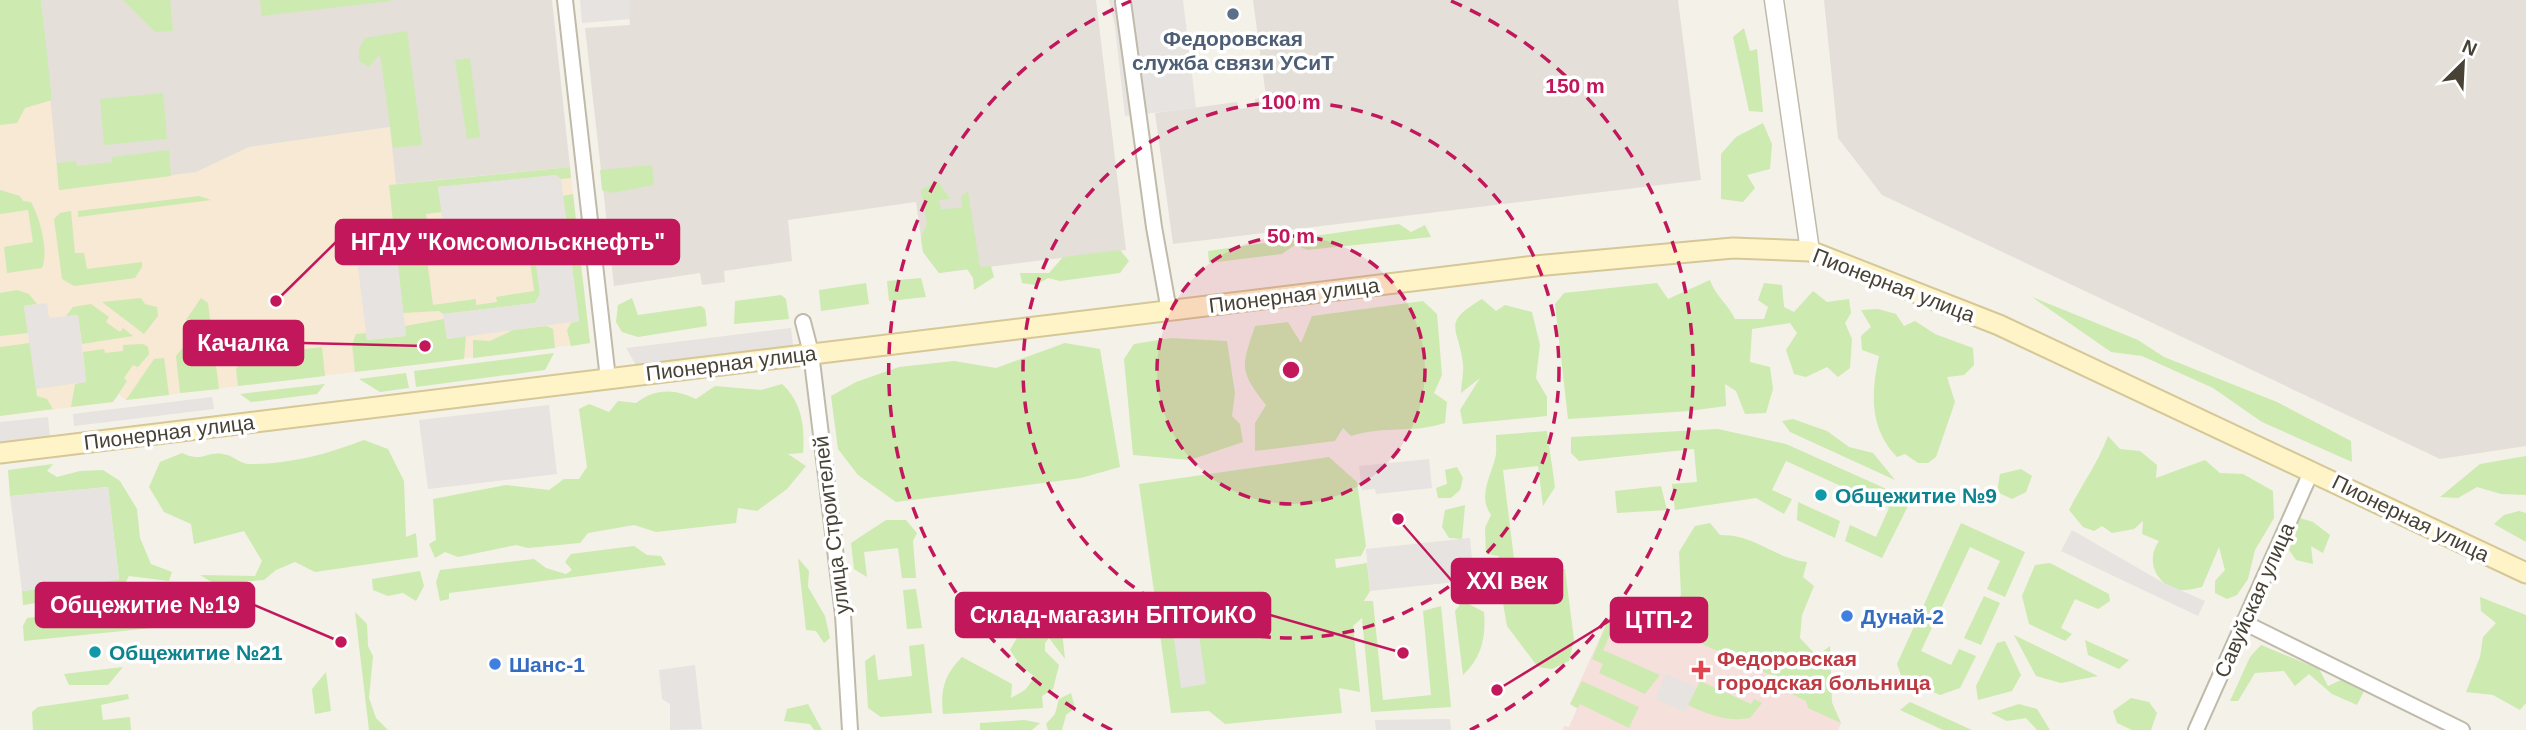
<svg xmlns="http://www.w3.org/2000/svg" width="2526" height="730" font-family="Helvetica,sans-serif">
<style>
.commercial{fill:#f7e9d3}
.industrial{fill:#e4e0d9}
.medical{fill:#f5e0db}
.green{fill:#cdeab0;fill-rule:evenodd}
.parking{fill:#e6e3e0}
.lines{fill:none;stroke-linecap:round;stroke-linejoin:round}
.minor-casing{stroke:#c0baaa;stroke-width:18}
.tertiary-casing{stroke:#c0baaa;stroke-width:21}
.secondary-casing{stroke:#d6c796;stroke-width:23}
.minor{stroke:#fff;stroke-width:14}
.tertiary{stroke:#fff;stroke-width:18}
.secondary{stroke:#fff4c7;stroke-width:19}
.ring{fill:none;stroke:#c2185b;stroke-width:3.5;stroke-dasharray:12 9}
.service-dot{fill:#5c6f8a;stroke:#fff;stroke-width:2.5}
.culture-dot{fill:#0f9aa8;stroke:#fff;stroke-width:2.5}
.shop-dot{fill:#3f7fe0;stroke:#fff;stroke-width:2.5}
.health-dot{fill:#e0444e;stroke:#fff;stroke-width:2.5}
.labels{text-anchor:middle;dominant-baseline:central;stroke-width:7;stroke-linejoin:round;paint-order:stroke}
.service-label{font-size:21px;font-weight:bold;fill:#4e5e75;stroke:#fff}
.street-label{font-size:21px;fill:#484236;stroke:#fff}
.culture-label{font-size:21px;font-weight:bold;fill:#0d838f;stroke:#fff;text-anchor:start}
.shop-label{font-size:21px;font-weight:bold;fill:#366cbe;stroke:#fff;text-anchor:start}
.health-label{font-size:21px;font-weight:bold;fill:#be3a42;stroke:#fff;text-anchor:start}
.centre{fill:#c2185b;stroke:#fff;stroke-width:3.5}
.ring-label{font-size:21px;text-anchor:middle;font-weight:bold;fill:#c2185b;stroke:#fff;stroke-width:7;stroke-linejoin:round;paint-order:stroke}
.leader{fill:none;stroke:#c2185b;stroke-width:2.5}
.callout-dot{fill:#c2185b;stroke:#fff;stroke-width:2.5}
.callout{fill:#c2185b;stroke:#c2185b;stroke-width:2.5}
.callout-label{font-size:23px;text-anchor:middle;font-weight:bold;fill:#fff}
</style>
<rect width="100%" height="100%" fill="#f4f1e8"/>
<!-- commercial -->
<path class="commercial" d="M 0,0 L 41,0 L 60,190 L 196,172 L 249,147 L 390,127 L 397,184 L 570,167 L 590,343 L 126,400 L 119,394 L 113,402 L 0,416 Z"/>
<!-- industrial -->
<path class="industrial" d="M 41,0 L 552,0 L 570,167 L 396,184 L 390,127 L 249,147 L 196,172 L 59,190 Z
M 628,0 L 1096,0 L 1126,250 L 939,273 L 923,252 L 916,202 L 788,220 L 792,261 L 724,271 L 725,282 L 702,285 L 700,273 L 614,286 L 585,28 L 630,25 Z
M 1253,0 L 1678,0 L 1701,180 L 1173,244 L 1155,113 L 1237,102 L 1238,109 L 1256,107 L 1255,99 L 1266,97 Z
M 1824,0 L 2526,0 L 2526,446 L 2440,459 L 1882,195 L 1838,138 Z"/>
<!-- medical -->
<path class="medical" d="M 1611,613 L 1819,672 L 1841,723 L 1838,730 L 1563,730 L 1564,726 L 1569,727 L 1577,709 L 1570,704 Z"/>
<!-- green -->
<path class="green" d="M 0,0 L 41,0 L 52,100 L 25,108 L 17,123 L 0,125 Z
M 123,0 L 170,0 L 173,31 L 155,32 Z
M 260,0 L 391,0 L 391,1 L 262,16 Z
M 1744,28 L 1750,51 L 1757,49 L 1763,112 L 1749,111 L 1733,37 Z
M 407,31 L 422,145 L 393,148 L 380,54 L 369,67 L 359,61 L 359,49 L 365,38 Z
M 470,58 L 480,137 L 467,139 L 455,60 Z
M 163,93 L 167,139 L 104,145 L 100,99 Z
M 1763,123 L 1772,144 L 1770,169 L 1747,175 L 1755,188 L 1743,202 L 1721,199 L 1721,154 L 1736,137 Z
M 169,150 L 171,176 L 59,190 L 57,163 L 76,161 L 77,166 L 112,162 L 112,157 Z
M 652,165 L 654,185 L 612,193 L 602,190 L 600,170 Z
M 570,167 L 571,178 L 561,179 L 556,175 L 438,187 L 442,212 L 426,214 L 430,241 L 446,239 L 447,245 L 525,234 L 533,240 L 540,294 L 535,303 L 443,314 L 439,311 L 403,313 L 389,185 ZM 528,246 L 534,291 L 496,297 L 497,302 L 476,305 L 476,299 L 433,305 L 427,259 Z
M 938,181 L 950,199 L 939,200 L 941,209 L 962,208 L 961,197 L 968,191 L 980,267 L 991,266 L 994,277 L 974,290 L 973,278 L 967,269 L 939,273 L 923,252 L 921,238 L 927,223 L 921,190 Z
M 0,190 L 20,196 L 23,201 L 31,202 C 40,218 49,251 42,268 L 7,273 L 4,247 L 33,242 L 28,210 L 0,214 Z
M 573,194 L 590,343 L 571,346 L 567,330 L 571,323 L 579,321 L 563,196 Z
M 199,196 L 211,200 L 78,217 L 78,211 Z
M 71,211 L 75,253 L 84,253 L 87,269 L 142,262 L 142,267 L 135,278 L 74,286 L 62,279 L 54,219 L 60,213 Z
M 1399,224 L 1411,232 L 1425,225 L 1431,237 L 1307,250 L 1295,245 L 1282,254 L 1209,263 L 1208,251 Z
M 1120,250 L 1129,261 L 1120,273 L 1060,281 L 1048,278 L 1036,285 L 1022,283 L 1020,273 L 1049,273 L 1063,257 Z
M 921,278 L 926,297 L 889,301 L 887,281 Z
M 1710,280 C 1716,297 1728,304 1735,319 L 1764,319 L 1768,307 L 1758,300 L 1764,283 L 1782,285 L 1784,307 L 1794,312 L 1813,291 L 1827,302 L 1849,299 L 1851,313 L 1845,323 L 1852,339 L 1850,368 L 1838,377 L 1827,367 L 1806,377 L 1794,374 L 1786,350 L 1797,333 L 1790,323 L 1752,329 L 1750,362 L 1770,367 L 1773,389 L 1766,413 L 1745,414 L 1736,391 L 1725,384 L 1726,406 L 1689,411 L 1568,419 L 1555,304 L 1564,293 L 1657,283 L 1668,299 Z
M 866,283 L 869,304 L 821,311 L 819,290 Z
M 17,290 L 29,294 L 37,304 L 24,306 L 28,333 L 0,336 L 0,293 Z
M 781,295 L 786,299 L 789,319 L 734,324 L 735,301 Z
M 2032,297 L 2138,340 L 2164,357 L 2277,402 L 2351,441 L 2352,462 L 2262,422 L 2213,388 L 2142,356 L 2111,352 Z
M 141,298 L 145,304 L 157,307 L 158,316 L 144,334 L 102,302 Z
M 201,298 L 208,303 L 211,327 L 193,330 L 186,327 L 186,320 Z
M 632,298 L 638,315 L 701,306 L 705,309 L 707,326 L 638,337 L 622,332 L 616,322 L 618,305 Z
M 1482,299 L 1496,311 L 1505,305 L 1532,312 L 1540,345 L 1536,378 L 1547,397 L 1547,416 L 1463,424 L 1460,410 L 1480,378 L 1461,393 C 1461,384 1464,374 1463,364 C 1459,327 1440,324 1482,299 Z
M 1423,301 L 1437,314 L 1442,375 L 1434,393 L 1447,402 L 1445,423 C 1410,434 1386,425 1351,436 L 1343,428 L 1335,441 L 1255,451 L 1255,423 L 1266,405 C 1239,370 1241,368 1255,326 L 1288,322 L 1301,343 L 1312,316 Z
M 91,304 L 109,317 L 106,322 L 120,332 L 123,328 L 133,336 L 82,344 L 78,315 L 66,316 L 73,307 Z
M 1878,309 L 1896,314 L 1904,326 L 1915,321 L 1935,334 L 1973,348 L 1974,365 L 1964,375 L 1947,377 L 1955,402 L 1936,457 L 1928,463 L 1918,463 L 1905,454 L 1897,457 C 1869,428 1871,393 1879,356 L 1862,350 L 1861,336 L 1871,327 L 1861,310 Z
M 444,319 L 447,339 L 466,336 L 464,359 L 355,372 L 352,344 L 356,334 L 366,333 L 367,340 L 406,336 L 405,326 Z
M 547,326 L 553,329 L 555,348 L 473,358 L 473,340 L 490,341 L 513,330 Z
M 212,335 L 219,389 L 180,393 L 176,356 L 191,337 Z
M 1171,338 L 1227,341 L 1235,393 L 1232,416 L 1240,424 L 1243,442 L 1190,460 L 1133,455 L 1124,359 L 1134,344 Z
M 30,343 L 37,396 L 47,399 L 53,409 L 0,416 L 0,347 Z
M 1065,343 L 1100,349 L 1120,467 L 1081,478 L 896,502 L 858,475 L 838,449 L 831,396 L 856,382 L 899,367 L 954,361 L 996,368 Z
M 143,344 L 148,347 L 149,354 L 138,367 L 133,365 L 124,378 L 127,381 L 113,402 L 71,407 L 75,384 L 86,382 L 83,352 L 104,349 L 105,353 L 123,351 L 123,345 Z
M 322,347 L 325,376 L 238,386 L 236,369 L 243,357 Z
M 554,353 L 545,370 L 416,387 L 414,371 Z
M 164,358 L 169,395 L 126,400 L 154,359 Z
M 406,373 L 409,388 L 380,392 L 359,379 Z
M 325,384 L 317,394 L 251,402 L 240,394 Z
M 782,384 C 802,402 805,427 803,453 L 788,454 L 806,466 L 787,489 L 757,511 L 738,508 L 736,523 L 656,532 L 634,525 L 588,533 L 580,543 L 528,548 L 516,545 L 458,557 L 445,552 L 435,558 L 429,544 L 436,540 L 433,499 L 506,485 L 549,490 L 564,479 L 579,479 L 587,467 L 579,409 L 589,404 L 609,412 L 618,401 L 636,403 C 656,388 674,389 696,399 L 715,386 L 761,390 Z
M 1793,419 L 1827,431 L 1849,447 L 1873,453 L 1895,480 L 1790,432 L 1782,421 Z
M 1718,429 L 1786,444 L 1911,500 L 1882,558 L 1845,541 L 1850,525 L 1876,537 L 1889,508 L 1786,461 L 1772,490 L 1792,499 L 1784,514 L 1756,498 L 1675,510 L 1672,484 L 1697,482 L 1694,449 L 1579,461 L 1571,453 L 1571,437 Z
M 1547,431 L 1555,487 L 1543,506 L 1538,466 L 1503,470 L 1519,599 L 1554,595 L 1551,570 L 1565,569 L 1574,640 L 1569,661 L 1552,669 L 1538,667 L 1507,626 L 1503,603 L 1490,583 L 1499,556 L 1486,554 L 1485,528 L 1491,515 C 1478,496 1490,478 1495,459 C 1497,452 1496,443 1496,435 Z
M 2108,436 L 2120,449 L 2140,451 L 2157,465 L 2156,478 L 2205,460 L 2220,473 L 2243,474 L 2273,491 L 2274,518 L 2255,550 L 2248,579 L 2237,595 L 2227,599 L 2215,593 L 2215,581 L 2225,570 L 2219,547 L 2202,587 C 2196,588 2186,591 2179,590 C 2156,585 2145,560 2159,541 L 2142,534 L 2143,521 L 2134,529 L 2112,533 L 2102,526 L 2094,531 L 2083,527 L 2069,510 C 2082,484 2098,463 2108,436 Z
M 364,440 L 388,449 L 404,481 L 406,537 L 416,533 L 418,557 L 315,572 L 295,562 L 276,570 L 264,580 L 215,584 L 200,575 L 255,576 L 262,561 L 244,531 L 194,544 L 191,524 L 164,512 L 149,487 L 160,462 L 182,453 C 204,463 205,451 223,454 C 232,455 239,463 248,464 C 287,465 328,454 364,440 Z
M 2526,456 L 2526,495 L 2501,494 L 2477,487 L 2458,498 L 2440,497 L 2480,464 Z
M 1329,457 L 1357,482 L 1366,546 L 1361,556 L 1335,559 L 1336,568 L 1367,563 L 1370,591 L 1364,601 L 1373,601 L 1383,700 L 1431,695 L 1423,611 L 1441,606 L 1451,707 L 1371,712 L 1362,618 L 1353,626 L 1360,692 L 1339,688 L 1342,713 L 1225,724 L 1209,711 L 1171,713 L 1139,484 Z
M 53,464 L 47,471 L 57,477 L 80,471 L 103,470 L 120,481 L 137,509 L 140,538 L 151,564 L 172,572 L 169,581 L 129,576 L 121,590 L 23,605 L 22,591 L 119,579 L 108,487 L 10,496 L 8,470 Z
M 1457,467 L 1463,478 L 1460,490 L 1451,498 L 1438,498 L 1436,488 L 1447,484 L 1445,470 Z
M 2021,469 L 2032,476 L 2026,492 L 2012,499 L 1997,492 L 2000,474 Z
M 1661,486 L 1667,510 L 1617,513 L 1615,491 Z
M 1798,502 L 1840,521 L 1835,538 L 1797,520 Z
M 1465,505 L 1462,539 L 1449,538 L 1442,527 L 1445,510 Z
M 2519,511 L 2526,513 L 2526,542 L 2494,524 L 2504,515 Z
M 2300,518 L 2313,522 L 2330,535 L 2323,553 L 2311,546 L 2313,564 L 2296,560 L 2289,550 Z
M 886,520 L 906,520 L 917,533 L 913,541 L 916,578 L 902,578 L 898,548 L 864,552 L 867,577 L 854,569 L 851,543 Z
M 1710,523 L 1720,535 C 1757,535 1771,557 1807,562 L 1803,577 L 1814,586 L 1802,615 L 1800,638 L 1817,656 L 1830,646 L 1832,703 L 1841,723 L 1808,708 L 1806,701 L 1786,691 L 1785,678 L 1766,673 L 1678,633 L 1673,643 L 1618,617 L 1603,650 L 1660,675 L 1645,694 L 1599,673 L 1603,664 L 1592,659 L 1611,613 L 1671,608 L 1681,595 L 1679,552 L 1695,526 Z
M 1961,523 L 2025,552 L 2005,597 L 1987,589 L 2000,561 L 1970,547 L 1921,651 L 1951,665 L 1959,649 L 1976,656 L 1960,688 L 1940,695 L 1902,678 L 1897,664 Z
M 634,546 L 647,555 L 661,556 L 666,565 L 449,593 L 449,599 L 440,601 L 436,582 L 440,570 L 534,559 L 546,568 L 566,574 L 572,570 L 565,562 L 571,554 Z
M 798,558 L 809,571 L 808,587 L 825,616 L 830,638 L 824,643 L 816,631 L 806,630 Z
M 2050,563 L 2109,594 L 2110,601 L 2098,609 L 2075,599 L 2061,628 L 2072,634 L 2065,641 L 2029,624 L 2022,596 L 2035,565 Z
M 420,571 L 424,586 L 416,601 L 403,593 L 388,596 L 373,590 L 372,579 Z
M 916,589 L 922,628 L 907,629 L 903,590 Z
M 1984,596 L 2000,603 L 1981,645 L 1964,638 Z
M 2480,597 L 2526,615 L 2526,703 L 2520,710 L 2493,695 L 2466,692 L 2480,657 L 2483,637 L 2496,623 L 2481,611 Z
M 1463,601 L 1484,612 C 1486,637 1482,657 1463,675 L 1455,611 Z
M 153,604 L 157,613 L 149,621 L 152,628 L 24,641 L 23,626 L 27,618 Z
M 1051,604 L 1066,609 L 1061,622 L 1065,659 L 1049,638 L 1045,643 L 1045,651 L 1059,665 L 1053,689 L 1042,696 L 1043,708 L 943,714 C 940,689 945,674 962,657 L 1012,684 L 1011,698 L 1025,690 L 1035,677 L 1020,665 L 1010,650 L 1029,617 Z
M 355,612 L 367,624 L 368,646 L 373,656 L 369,698 L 376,718 L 388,730 L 369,730 Z
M 2014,635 L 2098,676 L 2061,683 L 2036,676 Z
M 2085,640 L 2129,660 L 2119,669 L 2088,655 Z
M 2005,641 L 2021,675 L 2012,691 L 1978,700 L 1976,686 L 1997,643 Z
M 924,644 L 932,713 L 881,717 L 868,708 L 865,661 L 875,654 L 878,680 L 912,676 L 909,646 Z
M 2261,645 L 2319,669 L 2328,686 L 2341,680 L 2364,691 L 2357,705 L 2332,694 L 2309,674 L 2295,686 L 2284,671 L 2255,673 L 2238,701 L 2230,701 L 2250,657 Z
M 123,667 L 108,685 L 69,685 L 64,674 Z
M 326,672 L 331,711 L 315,714 L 312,689 Z
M 1582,681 L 1639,707 L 1629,728 L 1580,704 L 1578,708 L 1570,704 Z
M 1700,681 L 1751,704 L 1754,699 L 1762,703 L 1750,718 C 1727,722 1709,715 1688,705 Z
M 1071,693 L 1075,708 L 1066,715 L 1062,730 L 1048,730 L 1046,724 L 1055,714 L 1059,699 Z
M 128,694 L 129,699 L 101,705 L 103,720 L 130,717 L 131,730 L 33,730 L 32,712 L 38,707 Z
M 2131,698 L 2149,702 L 2157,713 L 2151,730 L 2132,730 L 2117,723 L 2113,711 Z
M 1910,702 L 1972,730 L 1943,730 L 1900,710 Z
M 808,704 L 822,730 L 814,730 L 810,724 L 784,721 L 787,709 Z
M 2019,704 L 2037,709 L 2050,730 L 2037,730 L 2026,718 L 2007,721 L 1991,713 Z
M 1024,720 L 1040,723 L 1032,730 L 980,730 L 980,723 Z"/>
<!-- parking -->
<path class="parking" d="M 580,0 L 628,0 L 630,19 L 582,23 Z
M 1109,0 L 1183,0 L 1196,108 L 1125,116 L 1115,27 Z
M 556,175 L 561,179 L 579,321 L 447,339 L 443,314 L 535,303 L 540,294 L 533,241 L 526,234 L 446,245 L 438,187 Z
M 395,238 L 406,336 L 367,340 L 355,243 Z
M 47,303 L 49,318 L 78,315 L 86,382 L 36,389 L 24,306 Z
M 791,328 L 793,346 L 636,365 L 626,348 Z
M 212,397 L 214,409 L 74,426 L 73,414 Z
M 549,405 L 557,474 L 428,489 L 419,420 Z
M 48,417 L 50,437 L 0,443 L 0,422 Z
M 1429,459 L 1432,488 L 1376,494 L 1375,489 L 1362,490 L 1359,466 Z
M 108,487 L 119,580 L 22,591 L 10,496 Z
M 2072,530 L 2162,582 L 2205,601 L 2198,616 L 2061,551 Z
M 1470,538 L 1474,580 L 1370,591 L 1366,549 Z
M 1197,621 L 1206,684 L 1181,688 L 1172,625 Z
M 695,665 L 702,729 L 670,730 L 670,704 L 662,699 L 659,670 Z
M 1666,674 L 1696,687 L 1685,712 L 1655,699 Z
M 1450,719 L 1451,730 L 1376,730 L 1375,720 Z"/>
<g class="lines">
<defs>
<path id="minor" d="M 565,0 L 608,379
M 1123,2 L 1154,227 L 1169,311
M 803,322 L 811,353 L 843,615 L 850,730
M 2243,622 L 2462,730
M 2196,730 L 2312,470"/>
<path id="tertiary" d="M 1774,0 L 1810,251"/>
<path id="secondary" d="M 0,453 L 1535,266 L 1733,248 L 1810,251 L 1999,325 L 2526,573"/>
</defs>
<!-- minor casing -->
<use href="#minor" class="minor-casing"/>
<!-- tertiary casing -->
<use href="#tertiary" class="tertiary-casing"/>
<!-- secondary casing -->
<use href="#secondary" class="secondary-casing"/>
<!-- minor -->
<use href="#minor" class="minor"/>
<!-- tertiary -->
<use href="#tertiary" class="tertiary"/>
<!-- secondary -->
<use href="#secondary" class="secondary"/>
</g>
<!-- distance rings -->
<circle cx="1291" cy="370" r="134" fill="#c2185b" fill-opacity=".12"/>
<g class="ring">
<circle cx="1291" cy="370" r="134"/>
<circle cx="1291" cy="370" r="268"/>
<path d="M1112 730A402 402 0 0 1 1131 1M1451 1A402 402 0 0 1 1470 730"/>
</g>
<!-- markers -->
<circle class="service-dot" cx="1233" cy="14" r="7"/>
<g class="culture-dot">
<circle cx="1821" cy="495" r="7"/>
<circle cx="95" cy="652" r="7"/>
</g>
<g class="shop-dot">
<circle cx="1847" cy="616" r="7"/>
<circle cx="495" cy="664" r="7"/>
</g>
<path class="health-dot" d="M1697.5 659.5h7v7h7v7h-7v7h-7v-7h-7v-7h7z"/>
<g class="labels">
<!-- service labels -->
<g class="service-label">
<text x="1233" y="38">Федоровская<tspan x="1233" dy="24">служба связи УСиТ</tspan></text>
</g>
<!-- street labels -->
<g class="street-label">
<text transform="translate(1894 285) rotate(21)">Пионерная улица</text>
<text transform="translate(1294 295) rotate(-7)">Пионерная улица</text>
<text transform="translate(731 363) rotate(-7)">Пионерная улица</text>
<text transform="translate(169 432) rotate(-7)">Пионерная улица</text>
<text transform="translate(2411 518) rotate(26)">Пионерная улица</text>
<text transform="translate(831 525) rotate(-97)">улица Строителей</text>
<text transform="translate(2254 600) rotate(-66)">Савуйская улица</text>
</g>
<!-- culture labels -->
<g class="culture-label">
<text x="1835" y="495">Общежитие №9</text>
<text x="109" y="652">Общежитие №21</text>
</g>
<!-- shop labels -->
<g class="shop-label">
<text x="1861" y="616">Дунай-2</text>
<text x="509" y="664">Шанс-1</text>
</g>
<!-- health labels -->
<g class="health-label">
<text x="1717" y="658">Федоровская<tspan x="1717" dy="24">городская больница</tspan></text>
</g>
</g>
<circle cx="1291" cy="370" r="10" class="centre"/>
<g class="ring-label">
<text x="1575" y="93">150 m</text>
<text x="1291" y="109">100 m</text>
<text x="1291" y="243">50 m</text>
</g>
<!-- callouts -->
<path class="leader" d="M276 301L336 242M425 346L303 343M1398 519L1452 581M341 642L254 605M1403 653L1270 615M1497 690L1611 620"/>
<g class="callout-dot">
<circle cx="276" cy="301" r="7"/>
<circle cx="425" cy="346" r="7"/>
<circle cx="1398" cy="519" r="7"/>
<circle cx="341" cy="642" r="7"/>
<circle cx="1403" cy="653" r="7"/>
<circle cx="1497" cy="690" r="7"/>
</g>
<g class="callout">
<rect x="336" y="220" width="343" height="44" rx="7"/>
<rect x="184" y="321" width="119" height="44" rx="7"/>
<rect x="1452" y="559" width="110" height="44" rx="7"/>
<rect x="36" y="583" width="218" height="44" rx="7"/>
<rect x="956" y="593" width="314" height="44" rx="7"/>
<rect x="1611" y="598" width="96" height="44" rx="7"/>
</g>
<g class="callout-label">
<text x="508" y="250">НГДУ "Комсомольскнефть"</text>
<text x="243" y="351">Качалка</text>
<text x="1507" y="589">XXI век</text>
<text x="145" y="613">Общежитие №19</text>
<text x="1113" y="623">Склад-магазин БПТОиКО</text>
<text x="1659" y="628">ЦТП-2</text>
</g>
<!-- north arrow -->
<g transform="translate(2463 63) rotate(24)" stroke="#ffffff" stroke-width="5" paint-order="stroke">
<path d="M0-5L12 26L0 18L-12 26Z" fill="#484236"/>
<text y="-10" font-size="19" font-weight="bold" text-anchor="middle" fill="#484236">N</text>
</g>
</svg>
